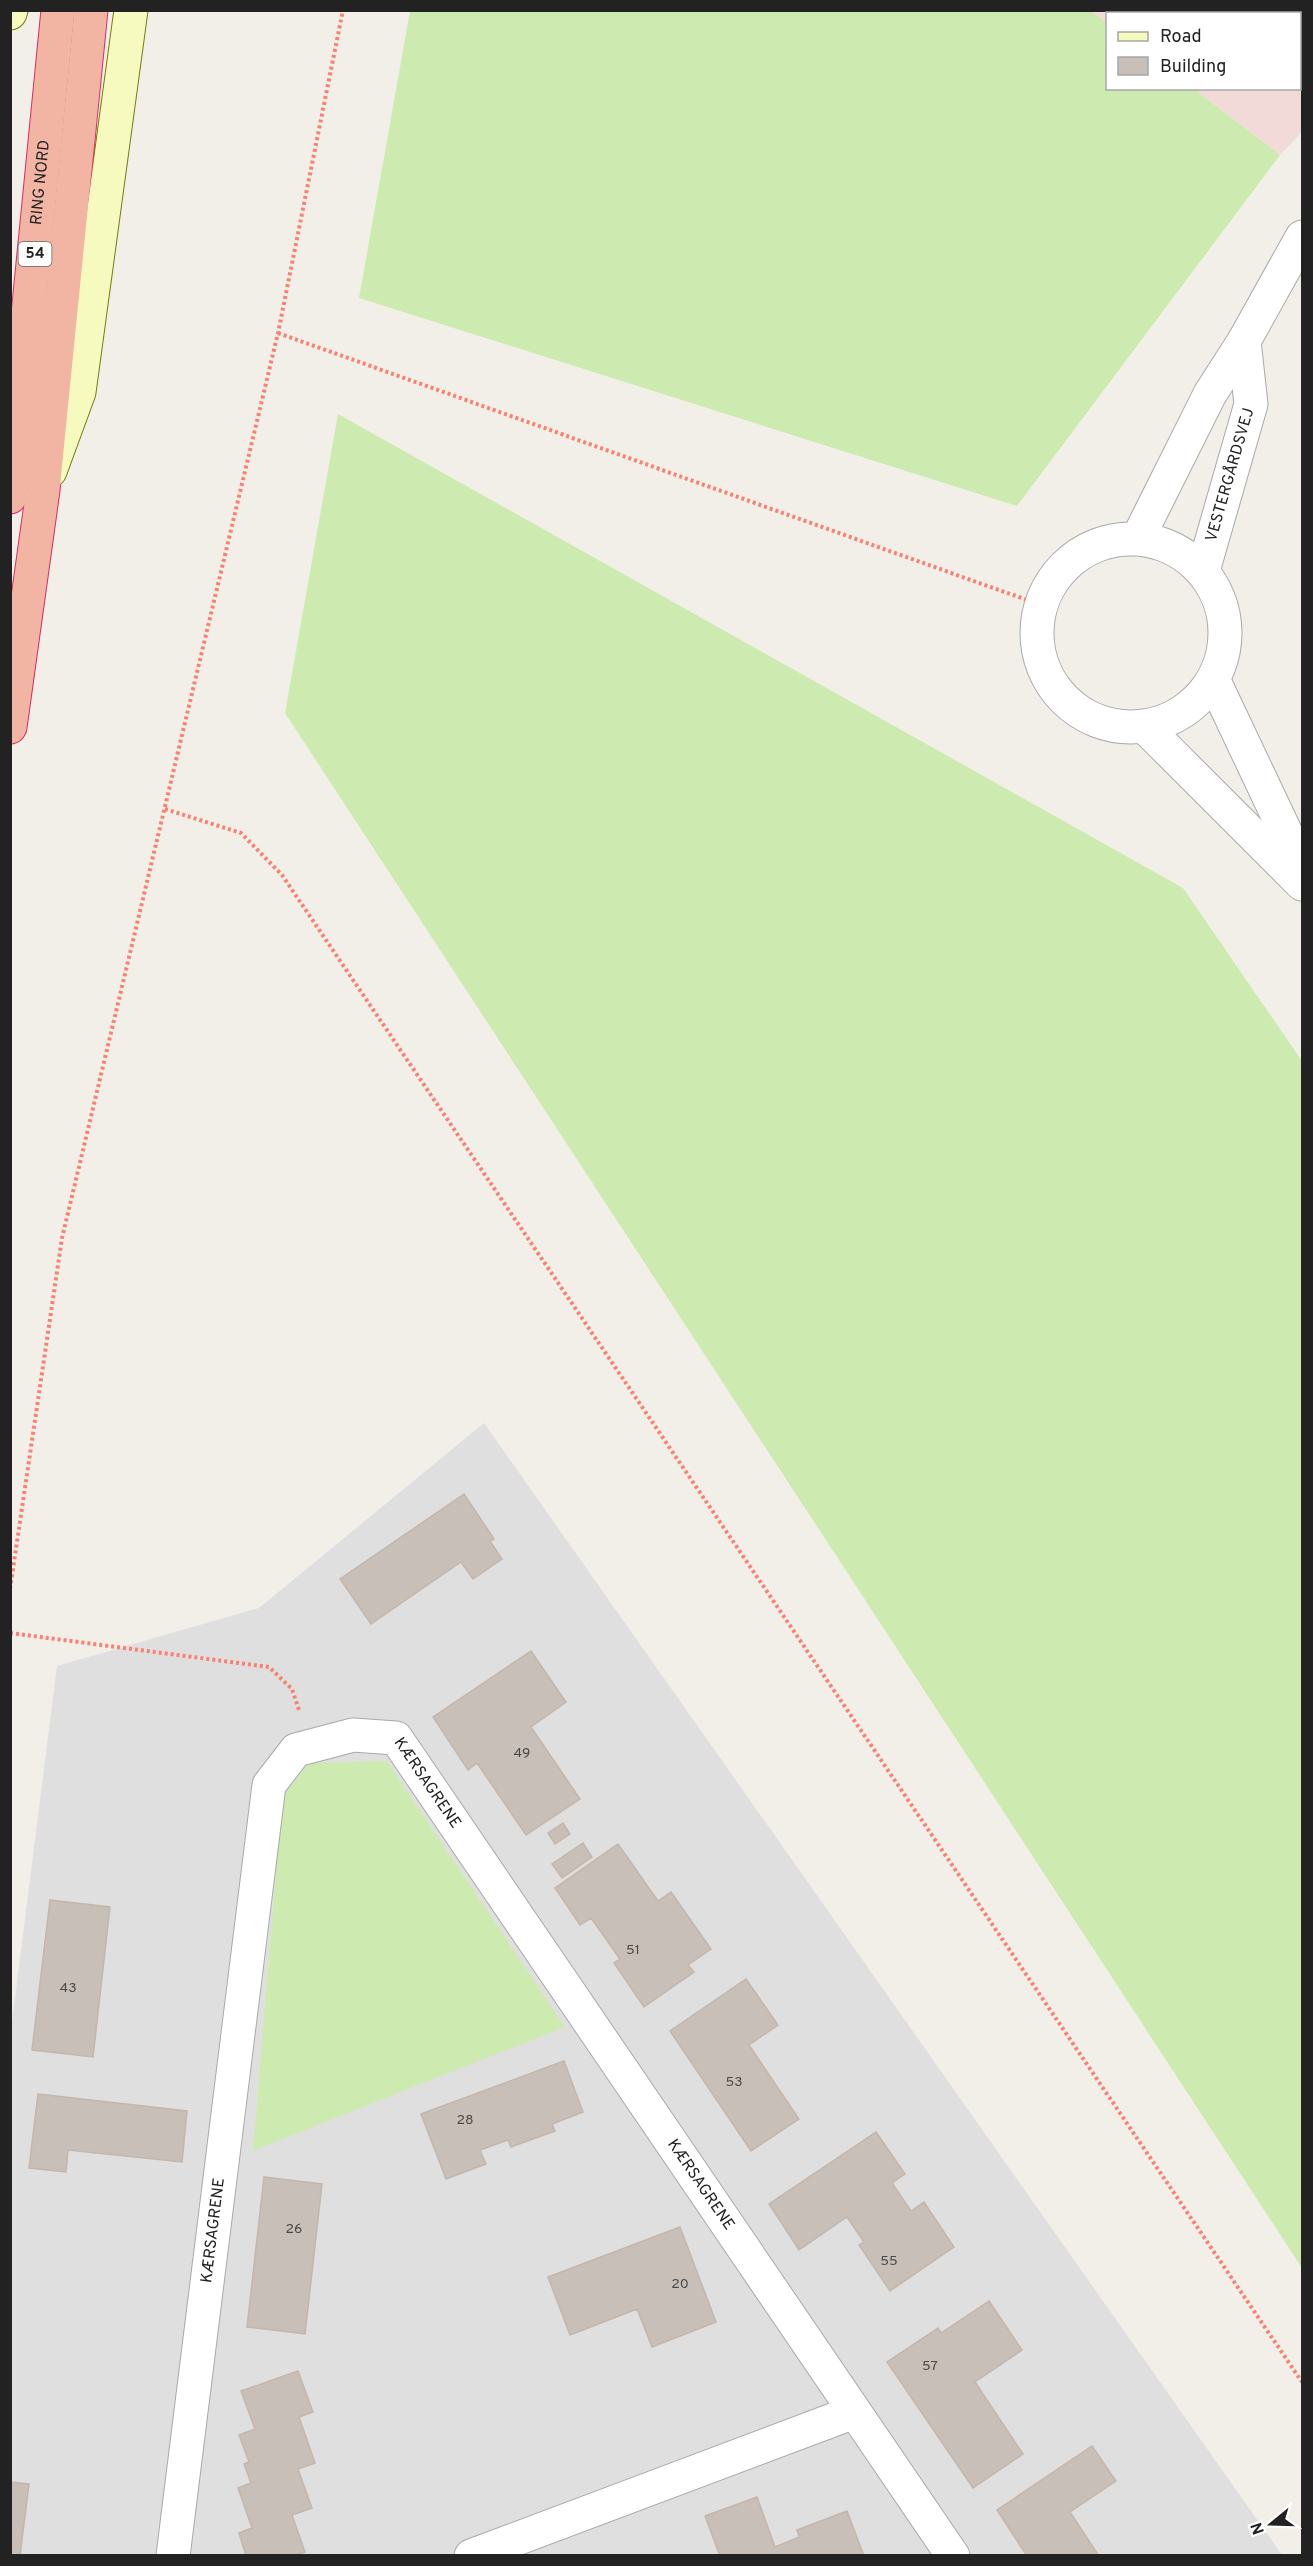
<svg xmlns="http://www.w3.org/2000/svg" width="1313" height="2566" font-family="Overpass,sans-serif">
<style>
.residential{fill:#e0dfdf}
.commercial{fill:#f2dad9}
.grass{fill:#cdebb0}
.building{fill:#c7bfb8;stroke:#c4b6ab;stroke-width:1.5}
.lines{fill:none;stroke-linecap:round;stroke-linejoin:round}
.minor-casing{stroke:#a9a9a9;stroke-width:35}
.secondary-casing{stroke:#707d05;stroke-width:35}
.trunk-casing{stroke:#dc2a67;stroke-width:35}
.path{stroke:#fa8072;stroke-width:4;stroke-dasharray:3 3;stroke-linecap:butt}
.minor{stroke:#fff;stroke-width:33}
.secondary{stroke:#f7fabf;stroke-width:33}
.trunk{stroke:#f2b4a3;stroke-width:33}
.labels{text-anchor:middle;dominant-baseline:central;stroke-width:4.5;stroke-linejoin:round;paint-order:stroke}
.number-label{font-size:14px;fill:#4b4948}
.shield{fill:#fff;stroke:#646464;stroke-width:1.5}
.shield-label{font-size:15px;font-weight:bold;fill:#222}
.street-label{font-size:16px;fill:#222;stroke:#fff}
</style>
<rect width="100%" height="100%" fill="#f2efe9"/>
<!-- residential -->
<path class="residential" d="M 484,1423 L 1282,2555 L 11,2556 L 10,2037 L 57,1666 L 259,1608 Z"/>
<!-- commercial -->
<path class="commercial" d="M 1091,11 L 1302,11 L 1302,132 L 1280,155 L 1194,89 L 1300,88 L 1300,14 L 1108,14 L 1107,23 Z"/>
<!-- grass -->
<path class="grass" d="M 410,11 L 1091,11 L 1107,23 L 1108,88 L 1194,89 L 1280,155 L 1017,506 L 359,298 Z
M 338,414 L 1183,888 L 1302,1061 L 1302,2268 L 285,713 Z
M 387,1761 L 565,2027 L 253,2151 L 282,1797 L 309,1763 Z"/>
<!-- building -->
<path class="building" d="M 464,1494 L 494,1539 L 490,1541 L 502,1559 L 473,1579 L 461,1562 L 371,1624 L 340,1579 Z
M 531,1651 L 566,1702 L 531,1727 L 580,1799 L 526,1835 L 477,1763 L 468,1770 L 433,1717 Z
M 563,1823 L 570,1834 L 555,1844 L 548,1833 Z
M 583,1843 L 592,1857 L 562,1878 L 552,1864 Z
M 618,1844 L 658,1901 L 671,1892 L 711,1949 L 688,1965 L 694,1972 L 644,2007 L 614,1963 L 620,1959 L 591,1918 L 580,1925 L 555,1888 Z
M 50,1900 L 110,1907 L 93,2057 L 32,2050 Z
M 746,1979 L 778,2025 L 749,2045 L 799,2119 L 751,2151 L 670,2031 Z
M 564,2061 L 583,2112 L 552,2124 L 555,2131 L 511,2147 L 508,2140 L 480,2150 L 486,2164 L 446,2179 L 421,2114 Z
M 38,2094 L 187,2111 L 182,2162 L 68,2150 L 66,2172 L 29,2168 Z
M 876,2132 L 905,2174 L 892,2183 L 911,2211 L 924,2202 L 954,2247 L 890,2291 L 859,2245 L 864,2242 L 847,2217 L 799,2250 L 769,2204 Z
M 264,2177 L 322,2184 L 305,2334 L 247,2327 Z
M 680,2227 L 716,2322 L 652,2347 L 637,2309 L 570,2335 L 548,2277 Z
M 989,2301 L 1022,2350 L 975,2382 L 1023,2454 L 973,2488 L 887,2362 L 938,2328 L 941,2333 Z
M 298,2371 L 313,2412 L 299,2417 L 315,2463 L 298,2469 L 312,2508 L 292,2515 L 305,2552 L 294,2556 L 246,2556 L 239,2533 L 252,2528 L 238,2488 L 251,2483 L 244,2464 L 249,2462 L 239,2435 L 255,2429 L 241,2391 Z
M 1092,2446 L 1116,2481 L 1070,2512 L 1099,2556 L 1027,2556 L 997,2510 Z
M 10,2482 L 29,2484 L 20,2556 L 10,2556 Z
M 757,2497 L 775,2547 L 799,2537 L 797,2530 L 847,2511 L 864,2556 L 720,2556 L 705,2516 Z"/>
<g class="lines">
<defs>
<g id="minor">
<path d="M 1229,10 L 1233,14"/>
<path d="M 1300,62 L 1302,64"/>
<path d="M 1138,538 L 1210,394 L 1244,341 L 1302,237"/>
<circle cx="1131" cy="633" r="94"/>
<path id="s1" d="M 1203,571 L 1251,404 L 1244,341"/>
<path d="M 1214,681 L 1302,867"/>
<path d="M 1146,728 L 1302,884"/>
<path id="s2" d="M 173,2556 L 269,1785 L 296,1750 L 353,1735 L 396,1738 L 953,2556"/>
<path d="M 471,2556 L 854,2412"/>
</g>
<path id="secondary" d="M 10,13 L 11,10
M 50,471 L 79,392 L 131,10"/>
<g id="trunk">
<path id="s3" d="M 10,497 L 58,10"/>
<path d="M 10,727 L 43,490 L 91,10"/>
</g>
</defs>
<!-- minor casing -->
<use href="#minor" class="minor-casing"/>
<!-- secondary casing -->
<use href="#secondary" class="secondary-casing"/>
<!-- trunk casing -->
<use href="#trunk" class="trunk-casing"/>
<!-- path -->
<path class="path" d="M 278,333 L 1041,605
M 165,809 L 241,833 L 282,875 L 1302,2382
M 10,1589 L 62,1238 L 278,333 L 343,10
M 10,1633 L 269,1667 L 292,1689 L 299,1710"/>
<!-- minor -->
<use href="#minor" class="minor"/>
<!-- secondary -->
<use href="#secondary" class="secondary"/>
<!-- trunk -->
<use href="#trunk" class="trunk"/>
</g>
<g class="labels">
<!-- number labels -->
<g class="number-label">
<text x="522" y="1753">49</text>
<text x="633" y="1950">51</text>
<text x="68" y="1988">43</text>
<text x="734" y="2082">53</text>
<text x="465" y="2120">28</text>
<text x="294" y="2229">26</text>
<text x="889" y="2261">55</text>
<text x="680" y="2284">20</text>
<text x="930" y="2366">57</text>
</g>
<!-- shield labels -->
<rect class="shield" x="18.5" y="242" width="33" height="24" rx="4.5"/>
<g class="shield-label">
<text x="35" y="254">54</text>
</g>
<!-- street labels -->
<g class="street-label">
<text stroke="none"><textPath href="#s3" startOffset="316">RING NORD</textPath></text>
<text stroke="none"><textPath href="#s1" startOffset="100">VESTERGÅRDSVEJ</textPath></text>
<text stroke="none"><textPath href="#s2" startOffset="978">KÆRSAGRENE</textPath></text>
<text stroke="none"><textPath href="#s2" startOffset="1464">KÆRSAGRENE</textPath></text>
<text stroke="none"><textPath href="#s2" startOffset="328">KÆRSAGRENE</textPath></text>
</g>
</g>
<!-- border -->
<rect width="1313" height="2566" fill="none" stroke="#222222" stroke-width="24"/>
<!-- legend -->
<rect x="1106" y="12" width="195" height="78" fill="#ffffff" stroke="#a7a7a7" stroke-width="1.5"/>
<rect x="1118" y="32" width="30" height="9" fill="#f7fabf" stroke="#a7a7a7" stroke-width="1.5"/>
<text x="1160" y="42" font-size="18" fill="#222222">Road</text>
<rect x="1118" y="57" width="30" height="18" fill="#c7bfb8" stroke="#a7a7a7" stroke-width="1.5"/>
<text x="1160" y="72" font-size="18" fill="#222222">Building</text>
<!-- north arrow -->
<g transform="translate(1271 2524) rotate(251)" stroke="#ffffff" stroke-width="4.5" paint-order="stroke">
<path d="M0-4.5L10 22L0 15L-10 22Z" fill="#222222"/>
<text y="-9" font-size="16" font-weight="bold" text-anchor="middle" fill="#222222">N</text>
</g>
</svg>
